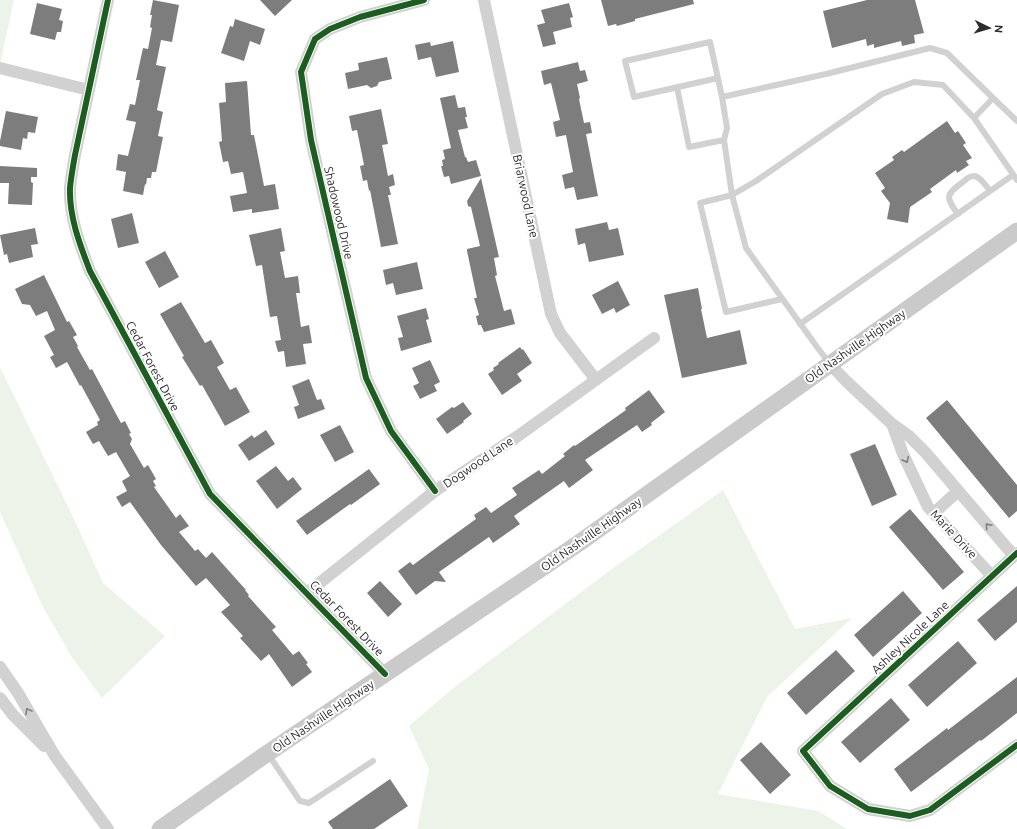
<svg xmlns="http://www.w3.org/2000/svg" width="1017" height="829" font-family="Ubuntu,sans-serif">
<style>
.green{fill:#ecf4ea}
.building{fill:#7d7d7d}
.lines{fill:none;stroke-linecap:round;stroke-linejoin:round}
.lane{stroke:#d1d1d1;stroke-width:6}
.street{stroke:#d1d1d1;stroke-width:12}
.secondary{stroke:#cacaca;stroke-width:17}
.cycleway-casing{stroke:#fff;stroke-width:8}
.cycleway{stroke:#1b5e20;stroke-width:6}
.oneway{stroke:#7e7e7e}
.labels{text-anchor:middle;dominant-baseline:central;stroke-width:4;stroke-linejoin:round;paint-order:stroke}
.street-label{font-size:12px;fill:#2c2c2c;stroke:#fff}
</style>
<rect width="100%" height="100%" fill="#fff"/>
<!-- green -->
<path class="green" d="M 0,0 L 14,0 L 0,65 Z
M 0,367 L 76,523 L 103,583 L 165,636 L 102,698 L 71,656 L 42,605 L 0,512 Z
M 723,490 L 795,629 L 852,618 L 767,697 L 718,794 L 818,811 L 847,829 L 417,829 L 429,769 L 409,726 L 452,689 L 605,574 Z"/>
<!-- building -->
<path class="building" d="M 153,0 L 179,5 L 172,42 L 161,40 L 156,65 L 166,67 L 157,110 L 163,112 L 158,136 L 163,137 L 156,172 L 152,172 L 151,178 L 147,178 L 146,185 L 145,184 L 143,195 L 123,191 L 126,172 L 116,170 L 118,154 L 128,156 L 136,122 L 126,120 L 130,104 L 135,105 L 140,80 L 136,80 L 143,48 L 148,49 L 152,28 L 150,27 L 152,15 L 150,15 Z
M 260,0 L 292,0 L 275,16 Z
M 601,0 L 693,0 L 694,4 L 635,19 L 635,21 L 617,26 L 616,24 L 608,26 Z
M 867,0 L 915,0 L 924,33 L 914,35 L 915,43 L 902,46 L 901,41 L 874,48 L 874,44 L 867,46 L 866,39 L 832,48 L 823,11 Z
M 37,3 L 62,9 L 59,20 L 63,21 L 61,32 L 57,32 L 55,40 L 30,34 Z
M 569,3 L 573,17 L 570,18 L 572,27 L 553,32 L 556,44 L 543,47 L 537,25 L 545,23 L 541,10 Z
M 235,19 L 265,29 L 260,45 L 250,41 L 244,61 L 221,53 L 230,26 L 233,27 Z
M 453,41 L 459,72 L 436,77 L 431,57 L 418,60 L 415,45 L 430,42 L 431,46 Z
M 387,57 L 392,79 L 379,82 L 377,86 L 371,88 L 367,85 L 348,89 L 345,73 L 359,70 L 358,63 Z
M 578,62 L 580,71 L 585,70 L 588,81 L 577,84 L 580,98 L 579,99 L 584,123 L 590,122 L 592,133 L 586,134 L 598,196 L 577,200 L 574,187 L 565,189 L 562,175 L 573,172 L 566,135 L 556,137 L 553,122 L 560,120 L 551,83 L 544,85 L 541,71 Z
M 247,81 L 251,135 L 254,135 L 264,186 L 275,184 L 279,209 L 252,213 L 252,209 L 233,212 L 230,196 L 247,193 L 243,172 L 231,174 L 228,161 L 223,162 L 219,142 L 222,141 L 219,103 L 226,102 L 225,83 Z
M 455,95 L 458,108 L 465,107 L 467,117 L 465,117 L 468,128 L 458,130 L 465,157 L 466,157 L 468,162 L 476,160 L 481,176 L 451,184 L 449,176 L 444,177 L 441,166 L 443,166 L 442,160 L 445,159 L 443,150 L 451,148 L 440,98 Z
M 381,109 L 388,144 L 382,145 L 388,176 L 393,174 L 395,185 L 389,187 L 391,195 L 388,195 L 398,244 L 381,247 L 370,190 L 369,191 L 367,180 L 363,181 L 360,166 L 364,165 L 357,130 L 352,131 L 349,116 Z
M 6,111 L 38,117 L 35,133 L 28,132 L 27,139 L 23,138 L 21,150 L 0,146 L 0,141 Z
M 947,121 L 955,133 L 958,131 L 966,143 L 963,145 L 972,158 L 966,161 L 969,165 L 957,173 L 956,170 L 930,189 L 932,192 L 910,207 L 908,223 L 887,219 L 890,203 L 881,191 L 885,188 L 875,173 L 894,160 L 892,157 L 902,150 L 904,152 Z
M 0,166 L 37,168 L 37,177 L 31,177 L 31,182 L 33,183 L 32,205 L 8,204 L 9,183 L 0,183 Z
M 481,178 L 499,257 L 494,258 L 497,275 L 495,276 L 504,311 L 511,309 L 515,324 L 484,332 L 481,325 L 478,325 L 476,316 L 479,315 L 474,298 L 477,298 L 467,251 L 467,249 L 480,246 L 471,207 L 468,206 L 467,201 Z
M 132,213 L 139,243 L 118,248 L 111,219 Z
M 607,222 L 609,230 L 618,228 L 624,255 L 589,262 L 585,243 L 578,245 L 575,229 Z
M 35,228 L 38,244 L 31,245 L 33,257 L 9,263 L 7,254 L 4,255 L 0,235 Z
M 281,228 L 285,251 L 280,252 L 285,278 L 298,276 L 300,293 L 296,293 L 301,327 L 309,325 L 312,343 L 303,344 L 306,364 L 286,367 L 284,351 L 278,352 L 275,341 L 281,340 L 277,316 L 270,317 L 262,265 L 256,266 L 249,235 Z
M 165,251 L 179,277 L 159,288 L 145,262 Z
M 417,262 L 423,289 L 396,295 L 393,283 L 386,285 L 383,270 Z
M 44,275 L 67,322 L 69,321 L 77,335 L 73,337 L 78,346 L 77,347 L 90,370 L 92,369 L 115,412 L 121,423 L 125,421 L 131,433 L 129,434 L 132,439 L 130,444 L 144,468 L 148,465 L 156,479 L 153,481 L 156,486 L 154,487 L 176,518 L 180,514 L 189,526 L 179,532 L 195,551 L 198,549 L 206,558 L 212,552 L 246,590 L 245,590 L 249,595 L 248,596 L 276,627 L 272,630 L 293,655 L 299,651 L 308,663 L 306,664 L 312,672 L 292,687 L 269,654 L 261,661 L 240,638 L 243,636 L 221,612 L 230,605 L 206,578 L 196,586 L 161,545 L 130,502 L 122,507 L 116,497 L 127,491 L 122,481 L 130,476 L 116,452 L 108,456 L 99,441 L 93,444 L 86,432 L 98,425 L 97,422 L 100,420 L 81,385 L 80,386 L 67,362 L 56,368 L 50,357 L 54,355 L 44,336 L 55,330 L 47,311 L 36,316 L 30,305 L 22,304 L 15,289 Z
M 618,281 L 630,305 L 616,313 L 614,308 L 602,314 L 592,295 Z
M 698,288 L 702,309 L 701,309 L 707,338 L 740,330 L 747,364 L 682,378 L 664,295 Z
M 181,302 L 205,343 L 211,340 L 224,363 L 217,367 L 230,390 L 236,387 L 250,412 L 225,426 L 202,385 L 200,386 L 182,357 L 184,356 L 160,314 Z
M 426,308 L 429,319 L 426,320 L 432,342 L 401,351 L 398,338 L 403,337 L 397,316 Z
M 520,347 L 522,350 L 523,349 L 532,363 L 517,374 L 522,381 L 502,395 L 488,374 L 494,370 L 493,368 L 499,364 L 498,363 Z
M 430,360 L 440,382 L 434,385 L 437,391 L 420,399 L 413,386 L 419,383 L 412,368 Z
M 309,379 L 317,400 L 321,399 L 325,409 L 298,419 L 294,407 L 299,405 L 292,386 Z
M 649,390 L 665,412 L 651,423 L 652,425 L 642,432 L 637,425 L 585,460 L 593,470 L 569,488 L 564,481 L 514,516 L 520,524 L 493,543 L 489,537 L 439,572 L 446,582 L 435,581 L 416,595 L 398,571 L 410,562 L 413,565 L 440,545 L 476,519 L 474,515 L 486,507 L 491,513 L 517,495 L 512,488 L 539,470 L 542,474 L 565,456 L 563,454 L 574,445 L 575,446 L 626,410 L 625,408 Z
M 947,400 L 1017,485 L 1017,511 L 1009,518 L 926,418 Z
M 463,402 L 472,414 L 463,421 L 464,422 L 447,434 L 436,419 L 452,407 L 454,408 Z
M 340,425 L 354,452 L 335,462 L 320,435 Z
M 266,430 L 275,444 L 249,461 L 238,445 L 252,435 L 254,438 Z
M 875,444 L 897,495 L 872,506 L 850,454 Z
M 276,466 L 288,481 L 293,477 L 302,489 L 277,509 L 256,481 Z
M 369,469 L 380,484 L 351,505 L 350,504 L 307,535 L 296,521 Z
M 910,509 L 964,572 L 943,590 L 889,527 Z
M 380,581 L 402,604 L 388,617 L 367,593 Z
M 1017,586 L 1017,622 L 995,641 L 977,620 Z
M 903,591 L 922,613 L 873,657 L 854,635 Z
M 958,641 L 977,663 L 927,707 L 908,685 Z
M 836,650 L 855,671 L 806,715 L 787,693 Z
M 1017,677 L 1017,713 L 981,741 L 980,740 L 911,792 L 894,769 L 947,728 L 948,730 Z
M 891,698 L 910,720 L 860,763 L 841,742 Z
M 761,742 L 791,775 L 770,794 L 740,760 Z
M 390,779 L 408,806 L 374,829 L 333,829 L 328,822 Z"/>
<g class="lines">
<!-- lane -->
<path class="lane" d="M 718,78 L 634,97 L 625,61 L 710,42 L 722,97
M 677,87 L 689,147 L 724,140
M 993,98 L 1017,121
M 958,214 C 945,197 946,194 963,182 C 966,179 970,176 974,176 C 981,177 986,186 990,191
M 782,299 L 726,312 L 700,203 L 732,195 L 724,140 L 727,128 L 722,97 L 826,74 L 930,48 L 947,53 L 993,98 L 974,118
M 800,324 L 1013,175
M 830,364 L 817,347 L 746,248 L 732,195 L 756,181 L 882,94 L 914,82 L 943,85 L 974,118 L 1017,180
M 268,754 L 300,801 L 309,803 L 373,761"/>
<!-- street -->
<path class="street" d="M 108,0 L 75,155 C 73,166 71,177 70,188 C 69,217 80,245 90,271 L 210,494 L 385,674
M 424,0 L 360,17 L 330,29 L 315,39 L 301,72 L 311,140 L 366,378 L 391,431 L 435,491
M 484,0 L 551,314 L 560,333 L 596,380
M 0,68 L 89,90
M 830,364 L 846,381 L 892,424 L 909,436 L 925,452 L 1014,556
M 892,424 L 903,454 L 928,507 L 992,576
M 934,513 L 958,491
M 1017,553 L 803,751 L 830,786 L 868,809 L 910,816 L 930,810 L 1017,745
M 307,593 L 435,491 L 518,436 L 654,338
M 0,667 L 18,693 L 55,756 L 108,829
M 0,698 L 13,715 L 44,746"/>
<!-- secondary -->
<path class="secondary" d="M 160,829 L 262,757 L 579,543 L 1017,231"/>
<defs>
<path id="cycleway" d="M 108,0 L 75,155 C 73,166 71,177 70,188 C 69,217 80,245 90,271 L 210,494 L 385,674
M 424,0 L 360,17 L 330,29 L 315,39 L 301,72 L 311,140 L 366,378 L 391,431 L 435,491
M 1017,553 L 803,751 L 830,786 L 868,809 L 910,816 L 930,810 L 1017,745"/>
</defs>
<!-- cycleway casing -->
<use href="#cycleway" class="cycleway-casing"/>
<!-- cycleway -->
<use href="#cycleway" class="cycleway"/>
</g>
<!-- one-way arrows -->
<defs><path id="oneway-chevron" d="M-2-3.5L2.5 0L-2 3.5" fill="none" stroke-width="1.6" stroke-linecap="round" stroke-linejoin="round"/></defs>
<g class="oneway">
<use href="#oneway-chevron" transform="translate(906 460) rotate(64)"/>
<use href="#oneway-chevron" transform="translate(988 526) rotate(-131)"/>
<use href="#oneway-chevron" transform="translate(28 711) rotate(-121)"/>
</g>
<g class="labels">
<!-- street labels -->
<g class="street-label">
<text transform="translate(526 196) rotate(78)">Briarwood Lane</text>
<text transform="translate(339 213) rotate(77)">Shadowood Drive</text>
<text transform="translate(855 346) rotate(-35)">Old Nashville Highway</text>
<text transform="translate(153 366) rotate(62)">Cedar Forest Drive</text>
<text transform="translate(478 462) rotate(-34)">Dogwood Lane</text>
<text transform="translate(591 534) rotate(-35)">Old Nashville Highway</text>
<text transform="translate(954 534) rotate(47)">Marie Drive</text>
<text transform="translate(347 618) rotate(46)">Cedar Forest Drive</text>
<text transform="translate(910 637) rotate(-43)">Ashley Nicole Lane</text>
<text transform="translate(323 716) rotate(-34)">Old Nashville Highway</text>
</g>
</g>
<!-- north arrow -->
<g transform="translate(989 28) rotate(95)" stroke="#ffffff" stroke-width="3" paint-order="stroke">
<path d="M0-3L7 15L0 10L-7 15Z" fill="#2c2c2c"/>
<text y="-6" font-size="11" font-weight="bold" text-anchor="middle" fill="#2c2c2c">N</text>
</g>
</svg>
